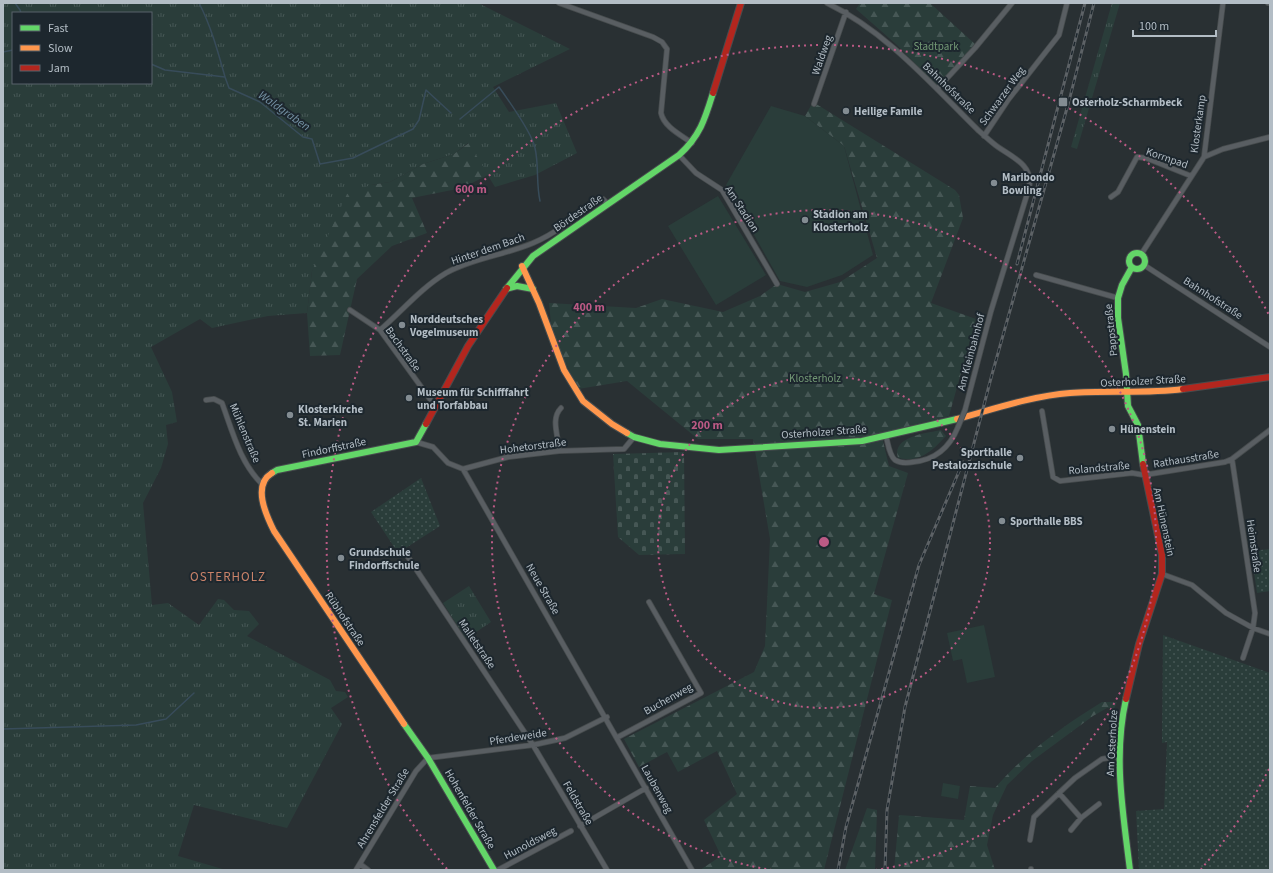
<svg xmlns="http://www.w3.org/2000/svg" width="1273" height="873" font-family="'Source Sans 3',sans-serif">
<style>
.grass{fill:url(#grass-tufts);fill-rule:evenodd}
.forest{fill:url(#forest-firs)}
.cemetery{fill:url(#cemetery-stones)}
.park{fill:url(#park-dots)}
.pitch{fill:#2a3d3a}
.lines{fill:none;stroke-linecap:round;stroke-linejoin:round}
.stream{stroke:#384c5a;stroke-width:1.5}
.street-casing{stroke:#474c4e;stroke-width:6}
.fast-casing{stroke:#474c4e;stroke-width:8}
.slow-casing{stroke:#474c4e;stroke-width:8}
.jam-casing{stroke:#474c4e;stroke-width:8}
.street{stroke:#595e62;stroke-width:4.5}
.fast{stroke:#63d668;stroke-width:6}
.slow{stroke:#ff974d;stroke-width:6}
.jam{stroke:#b3261e;stroke-width:6}
.rail-casing{stroke:#5d6266;stroke-width:3}
.rail{stroke:#1d272e;stroke-width:1.5;stroke-dasharray:4.5;stroke-linecap:butt}
.street-bridge-casing{stroke:#474c4e;stroke-width:6;stroke-linecap:butt}
.street-bridge{stroke:#595e62;stroke-width:4.5}
.ring{fill:none;stroke:#bc5a85;stroke-width:2;stroke-dasharray:2 4}
.poi-dot{fill:#838c92;stroke:#1d272e;stroke-width:1.5}
.labels{text-anchor:middle;dominant-baseline:central;stroke-width:4;stroke-linejoin:round;paint-order:stroke}
.park-label{font-size:11px;fill:#739975;stroke:#1d272e}
.street-label{font-size:11px;fill:#b3bdc5;stroke:#1d272e}
.poi-label{font-size:11px;font-weight:bold;fill:#b3bdc5;stroke:#1d272e;text-anchor:start}
.water-label{font-size:12px;font-style:italic;fill:#7693a6;stroke:#1d272e}
.quarter-label{font-size:13px;letter-spacing:1px;fill:#c98269;stroke:#1d272e}
.centre{fill:#bc5a85;stroke:#1d272e;stroke-width:2}
.ring-label{font-size:12px;text-anchor:middle;font-weight:bold;fill:#bc5a85;stroke:#1d272e;stroke-width:4;stroke-linejoin:round;paint-order:stroke}
</style>
<defs>
<pattern id="grass-tufts" width="24" height="20" patternUnits="userSpaceOnUse"><rect width="24" height="20" fill="#2a3d3a"/><path d="M3 7l-1-3M5 7V3M7 7l1-3M15 17l-1-3M17 17v-4M19 17l1-3" fill="none" stroke="#465755"/></pattern>
<pattern id="forest-firs" width="22" height="20" patternUnits="userSpaceOnUse"><rect width="22" height="20" fill="#2a3d3a"/><path d="M5 1l3.5 6h-7zM16 11l3.5 6h-7z" fill="#465755"/></pattern>
<pattern id="cemetery-stones" width="16" height="16" patternUnits="userSpaceOnUse"><rect width="16" height="16" fill="#2a3d3a"/><path d="M2 7V4a2 2 0 0 1 4 0v3zM10 15v-3a2 2 0 0 1 4 0v3z" fill="#465755"/></pattern>
<pattern id="park-dots" width="8" height="8" patternUnits="userSpaceOnUse"><rect width="8" height="8" fill="#2a3d3a"/><path d="M2 2h.1M6 6h.1" fill="none" stroke="#465755" stroke-width="1.8" stroke-linecap="round"/></pattern>
</defs>
<rect width="100%" height="100%" fill="#293033"/>
<!-- grass -->
<path class="grass" d="M 3,3 L 478,3 L 570,49 L 493,87 L 509,112 L 556,103 L 577,153 L 535,175 L 495,187 L 468,143 L 454,154 L 423,164 L 390,182 L 371,185 L 312,271 L 307,313 L 268,316 L 212,328 L 200,319 L 151,347 L 172,392 L 177,422 L 166,425 L 168,444 L 161,468 L 143,503 L 152,605 L 168,603 L 199,625 L 218,599 L 224,600 L 234,610 L 249,611 L 259,624 L 247,636 L 330,680 L 336,691 L 345,692 L 348,697 L 331,708 L 342,724 L 287,828 L 194,805 L 178,856 L 226,870 L 3,870 ZM 13,13 L 151,13 L 151,83 L 13,83 Z
M 1112,3 L 1120,3 L 1077,149 L 1071,147 Z
M 469,586 L 491,622 L 466,639 L 443,603 Z"/>
<!-- forest -->
<path class="forest" d="M 860,3 L 930,3 L 975,44 L 937,86 L 897,45 L 856,9 Z
M 813,102 L 955,190 L 959,195 L 963,218 L 931,303 L 976,319 L 949,416 L 881,433 L 889,466 L 908,473 L 874,594 L 892,600 L 824,870 L 700,870 L 721,856 L 704,820 L 737,794 L 717,751 L 678,772 L 667,752 L 639,767 L 624,739 L 754,672 L 765,646 L 770,539 L 753,439 L 698,439 L 627,381 L 578,389 L 552,334 L 549,303 L 636,308 L 662,299 L 723,312 L 760,296 L 777,284 L 805,292 L 840,282 L 877,258 L 844,146 L 805,116 Z
M 469,143 L 488,175 L 462,188 L 412,198 L 427,233 L 392,246 L 357,279 L 340,355 L 310,356 L 307,313 L 312,271 L 347,194 L 371,185 L 390,182 L 423,164 L 454,154 Z
M 941,430 L 946,436 C 932,451 920,463 898,458 C 891,436 928,433 941,430 Z
M 1102,702 L 1117,702 L 1114,709 L 1107,708 L 1093,716 L 1032,761 L 1007,785 L 993,815 L 987,845 L 995,870 L 894,870 L 899,815 L 964,820 L 970,786 L 995,788 C 1025,753 1063,726 1102,702 Z
M 867,808 L 877,810 L 875,870 L 845,870 Z"/>
<!-- cemetery -->
<path class="cemetery" d="M 684,452 L 685,554 L 639,555 L 618,537 L 613,454 Z"/>
<!-- park -->
<path class="park" d="M 421,478 L 440,526 L 398,553 L 371,512 Z
M 1270,549 L 1270,591 L 1257,593 L 1251,551 Z
M 1163,635 L 1270,673 L 1270,870 L 1139,870 L 1136,811 L 1164,809 L 1167,742 L 1162,743 Z"/>
<!-- pitch -->
<path class="pitch" d="M 771,106 L 805,116 L 844,146 L 873,255 L 842,275 L 807,287 L 780,281 L 726,185 Z
M 718,196 L 766,275 L 716,305 L 668,226 Z
M 984,625 L 995,677 L 967,683 L 962,659 L 953,661 L 947,633 Z
M 943,783 L 960,786 L 958,799 L 941,796 Z"/>
<g class="lines">
<!-- stream -->
<path class="stream" d="M 15,3 L 20,10 L 21,13
M 199,3 C 211,26 218,52 225,77
M 3,52 L 13,50
M 151,64 L 165,70 L 225,77 L 229,88 L 260,102 L 303,137 L 312,139 L 320,164 L 353,158 L 413,129 L 419,120 L 426,90 L 451,113
M 460,119 L 499,87 C 509,101 532,133 535,148 C 539,165 536,183 540,201
M 3,729 L 136,725 L 166,719 L 194,693"/>
<defs>
<path id="street" d="M 559,3 L 653,37 L 662,42 L 667,49 L 661,113 C 664,127 681,135 692,143
M 827,3 C 887,32 932,85 979,131 C 985,136 991,142 998,147 C 1014,158 1034,166 1029,188 L 991,311 L 965,410
M 1268,3 L 1270,3
M 937,89 L 975,48 L 1012,3
M 814,104 L 846,12
M 984,136 L 1008,100 L 1059,35 L 1067,3
M 679,155 L 696,173 L 722,190 L 777,284
M 1204,157 L 1223,149 L 1270,137
M 1111,197 L 1118,192 L 1137,157 L 1146,158 L 1191,176
M 1142,253 L 1204,157 L 1223,3
M 1144,265 L 1270,347
M 1036,275 L 1118,298
M 350,310 L 380,330 L 435,406
M 380,330 C 402,311 421,288 446,273 C 473,258 505,255 533,243 C 557,233 578,215 598,199 L 603,199 L 608,204
M 206,400 L 214,399 L 222,403 C 232,430 240,463 262,484
M 1042,411 L 1053,477 L 1060,481 L 1132,473 L 1144,475 L 1225,462 L 1232,459 L 1270,430
M 886,436 C 888,443 889,455 895,460 C 900,463 908,463 913,462 C 935,460 950,447 958,427
M 416,442 L 433,447 L 448,463 L 463,469 L 508,457 L 559,451 L 624,449 L 634,437
M 559,451 C 559,437 550,419 561,408
M 1232,459 L 1255,613 L 1253,628 L 1243,658
M 463,469 L 692,870
M 406,554 L 533,745 L 607,870
M 1162,574 L 1192,585 L 1226,613 L 1253,628 L 1270,634
M 618,737 L 701,693 L 649,602
M 1059,793 L 1081,818
M 580,826 L 646,788
M 1071,830 L 1081,818 L 1099,804
M 1030,840 L 1034,817 L 1059,793 L 1075,778 L 1102,759 L 1119,756
M 360,864 L 368,870
M 1031,869 L 1031,870
M 356,870 L 416,771 L 428,758 L 533,745 L 565,738 L 607,717
M 498,870 L 571,831"/>
<path id="fast" d="M1129 261a8 8 0 1 1 16 0a8 8 0 1 1-16 0Z
M 1132,267 L 1122,285 L 1118,298 L 1118,318 L 1126,374 L 1128,406 L 1138,425 L 1143,464
M 507,288 L 533,256 L 679,155 C 700,136 705,119 713,93
M 506,289 L 517,286 L 533,289
M 627,433 L 634,437 L 660,444 L 719,450 L 862,441 L 957,419
M 272,473 L 277,470 L 416,442 L 426,424
M 1126,699 C 1113,756 1123,813 1130,870
M 404,724 L 428,758 L 494,870"/>
<path id="slow" d="M 522,266 L 539,303 L 564,370 L 583,401 L 612,424 L 627,433
M 957,419 C 994,409 1032,396 1070,393 C 1108,390 1146,394 1183,389
M 272,473 C 252,485 266,515 274,531 L 404,724"/>
<path id="jam" d="M 713,93 L 741,3
M 1183,389 L 1270,377
M 426,424 L 468,346 L 507,288
M 1126,699 L 1139,644 L 1162,574 L 1162,555 L 1143,464"/>
</defs>
<!-- street casing -->
<use href="#street" class="street-casing"/>
<!-- fast casing -->
<use href="#fast" class="fast-casing"/>
<!-- slow casing -->
<use href="#slow" class="slow-casing"/>
<!-- jam casing -->
<use href="#jam" class="jam-casing"/>
<!-- street -->
<use href="#street" class="street"/>
<!-- fast -->
<use href="#fast" class="fast"/>
<!-- slow -->
<use href="#slow" class="slow"/>
<!-- jam -->
<use href="#jam" class="jam"/>
<defs>
<path id="rail" d="M 1017,264 L 1085,3
M 838,870 L 846,827 L 919,565 L 963,462
M 885,870 L 887,810 L 905,707 L 991,378 L 1069,101 L 1094,3"/>
</defs>
<!-- rail casing -->
<use href="#rail" class="rail-casing"/>
<!-- rail -->
<use href="#rail" class="rail"/>
<defs>
<path id="street-bridge" d="M 958,427 L 965,410"/>
</defs>
<!-- street-bridge casing -->
<use href="#street-bridge" class="street-bridge-casing"/>
<!-- street-bridge -->
<use href="#street-bridge" class="street-bridge"/>
</g>
<!-- distance rings -->
<g class="ring">
<circle cx="824" cy="542" r="166"/>
<path d="M772 870A332 332 0 1 1 876 870"/>
<path d="M1269 769A499 499 0 0 1 1201 869M447 869A499 499 0 1 1 1269 315"/>
</g>
<!-- markers -->
<g class="poi-dot">
<rect x="1058" y="97" width="10" height="10" rx="2"/>
<circle cx="846" cy="111" r="4"/>
<circle cx="994" cy="183" r="4"/>
<circle cx="805" cy="220" r="4"/>
<circle cx="402" cy="325" r="4"/>
<circle cx="409" cy="398" r="4"/>
<circle cx="290" cy="415" r="4"/>
<circle cx="1112" cy="429" r="4"/>
<circle cx="1020" cy="458" r="4"/>
<circle cx="1002" cy="521" r="4"/>
<circle cx="341" cy="558" r="4"/>
</g>
<g class="labels">
<!-- park labels -->
<g class="park-label">
<text x="936" y="46">Stadtpark</text>
<text x="815" y="378">Klosterholz</text>
</g>
<!-- street labels -->
<g class="street-label">
<text transform="translate(822 55) rotate(-71)">Waldweg</text>
<text transform="translate(949 88) rotate(44)">Bahnhofstraße</text>
<text transform="translate(1002 96) rotate(-54)">Schwarzer Weg</text>
<text transform="translate(1198 124) rotate(-82)">Klosterkamp</text>
<text transform="translate(1167 158) rotate(19)">Korrnpad</text>
<text transform="translate(742 209) rotate(57)">Am Stadion</text>
<text transform="translate(578 213) rotate(-35)">Bördestraße</text>
<text transform="translate(488 249) rotate(-19)">Hinter dem Bach</text>
<text transform="translate(1213 298) rotate(33)">Bahnhofstraße</text>
<text transform="translate(1111 330) rotate(-96)">Pappstraße</text>
<text transform="translate(403 349) rotate(54)">Bachstraße</text>
<text transform="translate(971 352) rotate(-75)">Am Kleinbahnhof</text>
<text transform="translate(1143 381) rotate(-3)">Osterholzer Straße</text>
<text transform="translate(824 432) rotate(-4)">Osterholzer Straße</text>
<text transform="translate(245 433) rotate(67)">Mühlenstraße</text>
<text transform="translate(533 446) rotate(-7)">Hohetorstraße</text>
<text transform="translate(334 448) rotate(-12)">Findorffstraße</text>
<text transform="translate(1186 459) rotate(-9)">Rathausstraße</text>
<text transform="translate(1099 468) rotate(-5)">Rolandstraße</text>
<text transform="translate(1164 522) rotate(78)">Am Hünenstein</text>
<text transform="translate(1254 546) rotate(82)">Heimstraße</text>
<text transform="translate(543 589) rotate(60)">Neue Straße</text>
<text transform="translate(345 619) rotate(56)">Rübhofstraße</text>
<text transform="translate(477 644) rotate(56)">Malletstraße</text>
<text transform="translate(668 699) rotate(-29)">Buchenweg</text>
<text transform="translate(518 737) rotate(-9)">Pferdeweide</text>
<text transform="translate(1112 743) rotate(-87)">Am Osterholze</text>
<text transform="translate(657 789) rotate(61)">Laubenweg</text>
<text transform="translate(578 803) rotate(60)">Feldstraße</text>
<text transform="translate(383 808) rotate(-59)">Ahrensfelder Straße</text>
<text transform="translate(470 809) rotate(60)">Hohenfelder Straße</text>
<text transform="translate(530 843) rotate(-28)">Hunoldsweg</text>
</g>
<!-- poi labels -->
<g class="poi-label">
<text x="1072" y="102">Osterholz-Scharmbeck</text>
<text x="854" y="111">Heilige Famile</text>
<text x="1002" y="177">Maribondo<tspan x="1002" dy="13">Bowling</tspan></text>
<text x="813" y="214">Stadion am<tspan x="813" dy="13">Klosterholz</tspan></text>
<text x="410" y="319">Norddeutsches<tspan x="410" dy="13">Vogelmuseum</tspan></text>
<text x="417" y="392">Museum für Schifffahrt<tspan x="417" dy="13">und Torfabbau</tspan></text>
<text x="298" y="409">Klosterkirche<tspan x="298" dy="13">St. Marien</tspan></text>
<text x="1120" y="429">Hünenstein</text>
<text x="1012" y="452" text-anchor="end">Sporthalle<tspan x="1012" dy="13">Pestalozzischule</tspan></text>
<text x="1010" y="521">Sporthalle BBS</text>
<text x="349" y="552">Grundschule<tspan x="349" dy="13">Findorffschule</tspan></text>
</g>
<!-- water labels -->
<g class="water-label">
<text transform="translate(284 111) rotate(35)">Waldgraben</text>
</g>
<!-- quarter labels -->
<g class="quarter-label">
<text x="228" y="577">OSTERHOLZ</text>
</g>
</g>
<circle cx="824" cy="542" r="6" class="centre"/>
<g class="ring-label">
<text x="471" y="193">600 m</text>
<text x="589" y="311">400 m</text>
<text x="707" y="429">200 m</text>
</g>
<!-- border -->
<rect width="1273" height="873" fill="none" stroke="#b3bdc5" stroke-width="8"/>
<!-- legend -->
<rect x="12" y="12" width="140" height="72" fill="#1d272e" stroke="#59636a"/>
<rect x="20" y="25" width="20" height="6" fill="#63d668" stroke="#59636a"/>
<text x="48" y="32" font-size="12" fill="#b3bdc5">Fast</text>
<rect x="20" y="45" width="20" height="6" fill="#ff974d" stroke="#59636a"/>
<text x="48" y="52" font-size="12" fill="#b3bdc5">Slow</text>
<rect x="20" y="65" width="20" height="6" fill="#b3261e" stroke="#59636a"/>
<text x="48" y="72" font-size="12" fill="#b3bdc5">Jam</text>
<!-- scale -->
<path d="M1133 30v6h83v-6" fill="none" stroke="#b3bdc5" stroke-width="2"/>
<text x="1139" y="30" font-size="12" fill="#b3bdc5" stroke="#1d272e" stroke-width="3" paint-order="stroke">100 m</text>
</svg>
